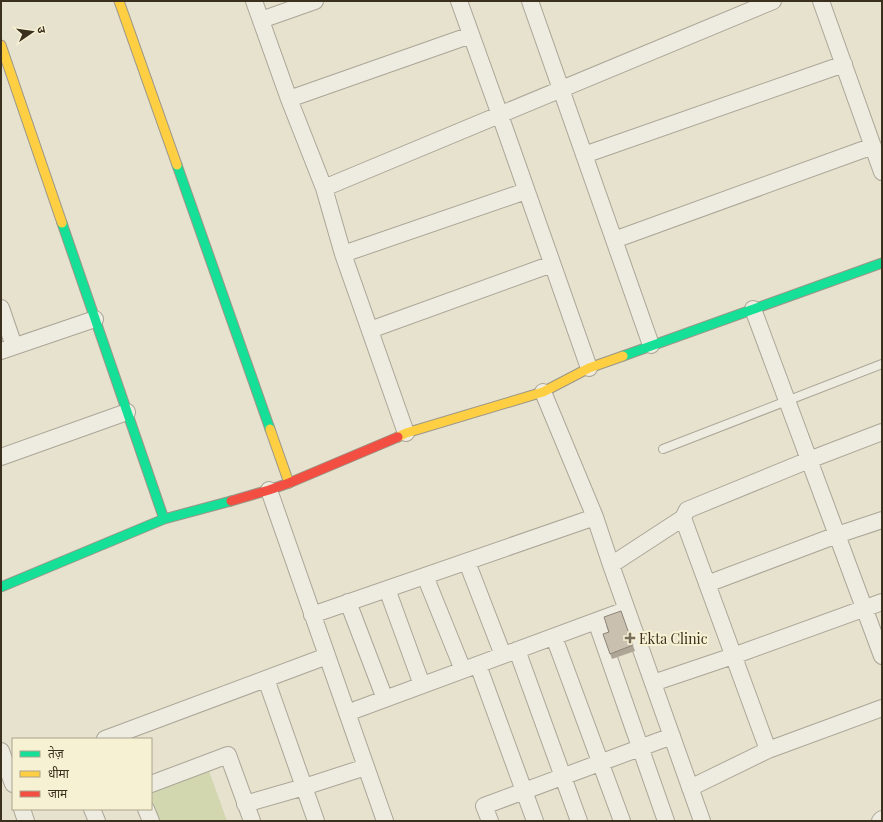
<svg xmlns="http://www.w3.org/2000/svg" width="883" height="822" font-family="'Playfair Display','Noto Sans Devanagari',serif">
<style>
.green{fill:#d2d7b0}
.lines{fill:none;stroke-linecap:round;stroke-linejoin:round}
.lane-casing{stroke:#aba697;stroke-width:10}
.street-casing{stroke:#aba697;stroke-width:18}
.fast-casing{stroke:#9b9687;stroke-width:11}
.slow-casing{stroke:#9b9687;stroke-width:11}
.jam-casing{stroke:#9b9687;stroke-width:11}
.lane{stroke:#eeebe0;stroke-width:8}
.street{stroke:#eeebe0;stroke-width:16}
.fast{stroke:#16e098;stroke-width:9}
.slow{stroke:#ffcf43;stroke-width:9}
.jam{stroke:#f24e42;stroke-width:9}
.wall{fill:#aea596}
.building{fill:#cac0af;stroke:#8d867a}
.poi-dot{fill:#776e5c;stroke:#f7f1d4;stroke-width:1.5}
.labels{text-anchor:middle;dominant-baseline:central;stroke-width:4;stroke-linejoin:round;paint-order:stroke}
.poi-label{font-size:14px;fill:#3b2f1e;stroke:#f7f1d4;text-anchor:start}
</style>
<rect width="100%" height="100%" fill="#e6e2ce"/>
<!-- green -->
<path class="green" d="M 208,768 L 227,821 L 146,821 L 151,809 L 151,788 Z"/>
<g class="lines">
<defs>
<path id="lane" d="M 663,449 L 882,364"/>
<path id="street" d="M 254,1 L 289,99 L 324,188 L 343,254 L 406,433
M 459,1 L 500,115 L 589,368
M 530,1 C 571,116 611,231 651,345
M 821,1 L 882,172
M 261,20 L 315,1
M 289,99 L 471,35
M 584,155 L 844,64
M 324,188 L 773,1
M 614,240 L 873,146
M 343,254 L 526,191
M 1,308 L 14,346
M 753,309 L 882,656
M 370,330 L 552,264
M 1,351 L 95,319
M 543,392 L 595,517 L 611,565 L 702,821
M 1,457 L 127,412
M 269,490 L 385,821
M 683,518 L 768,750
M 467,562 L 503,655
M 611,565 L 683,518 L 687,510 L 809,460 L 882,432
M 425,576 L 463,670
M 707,584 L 837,535 L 882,520
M 387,589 L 422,685
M 348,602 L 385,699
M 312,615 L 595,517
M 596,621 L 666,821
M 554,637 L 622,821
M 517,650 L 579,821
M 478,665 L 535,821
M 266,679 L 316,821
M 653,683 L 733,656 L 882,602
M 347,713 L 623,611
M 105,739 L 327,656
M 1,751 L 13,784
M 151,784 L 228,755 L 252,821
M 690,788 L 768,750 L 882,708
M 245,804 L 304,787 L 366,767
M 22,809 L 26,821
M 92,809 L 97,821
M 146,809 L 151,821
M 490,821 L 484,806 L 672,736
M 880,821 L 882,819"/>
<path id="fast" d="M 177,165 L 270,429
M 62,223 L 164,519
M 623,356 L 882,263
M 1,587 L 164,519 L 231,501"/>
<path id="slow" d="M 119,1 L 177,165
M 1,45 L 62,223
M 270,429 L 289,483
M 398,437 L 406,433 L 543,392 L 589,368 L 623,356"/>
<path id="jam" d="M 231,501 L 269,490 L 289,483 L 398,437"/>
</defs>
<!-- lane casing -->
<use href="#lane" class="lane-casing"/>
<!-- street casing -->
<use href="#street" class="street-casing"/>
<!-- fast casing -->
<use href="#fast" class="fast-casing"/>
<!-- slow casing -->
<use href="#slow" class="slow-casing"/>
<!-- jam casing -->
<use href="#jam" class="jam-casing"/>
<!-- lane -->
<use href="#lane" class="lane"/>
<!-- street -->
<use href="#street" class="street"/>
<!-- fast -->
<use href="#fast" class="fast"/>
<!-- slow -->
<use href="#slow" class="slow"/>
<!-- jam -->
<use href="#jam" class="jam"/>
</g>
<!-- wall -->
<path class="wall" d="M 621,611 L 635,651 L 612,659 L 603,634 L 609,632 Z"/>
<!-- building -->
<path class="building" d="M 621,611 L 633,645 L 610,654 L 603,634 L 609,632 L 604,617 Z"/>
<!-- markers -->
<path class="poi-dot" d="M628 632h4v4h4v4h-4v4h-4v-4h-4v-4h4z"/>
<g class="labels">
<!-- poi labels -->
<g class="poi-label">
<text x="639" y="638">Ekta Clinic</text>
</g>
</g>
<!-- border -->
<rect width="883" height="822" fill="none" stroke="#3b2f1e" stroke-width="4"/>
<!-- legend -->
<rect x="12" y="738" width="140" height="72" fill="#f7f1d4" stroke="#aca38b"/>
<rect x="20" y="751" width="20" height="6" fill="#16e098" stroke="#aca38b"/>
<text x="48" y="758" font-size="12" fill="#3b2f1e">तेज़</text>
<rect x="20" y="771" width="20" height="6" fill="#ffcf43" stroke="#aca38b"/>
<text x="48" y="778" font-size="12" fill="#3b2f1e">धीमा</text>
<rect x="20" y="791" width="20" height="6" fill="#f24e42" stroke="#aca38b"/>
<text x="48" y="798" font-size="12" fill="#3b2f1e">जाम</text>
<!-- north arrow -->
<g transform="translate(32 32) rotate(77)" stroke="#f7f1d4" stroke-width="3" paint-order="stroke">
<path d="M0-3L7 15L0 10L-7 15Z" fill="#3b2f1e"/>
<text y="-6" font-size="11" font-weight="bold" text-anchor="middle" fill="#3b2f1e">उ</text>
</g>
</svg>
